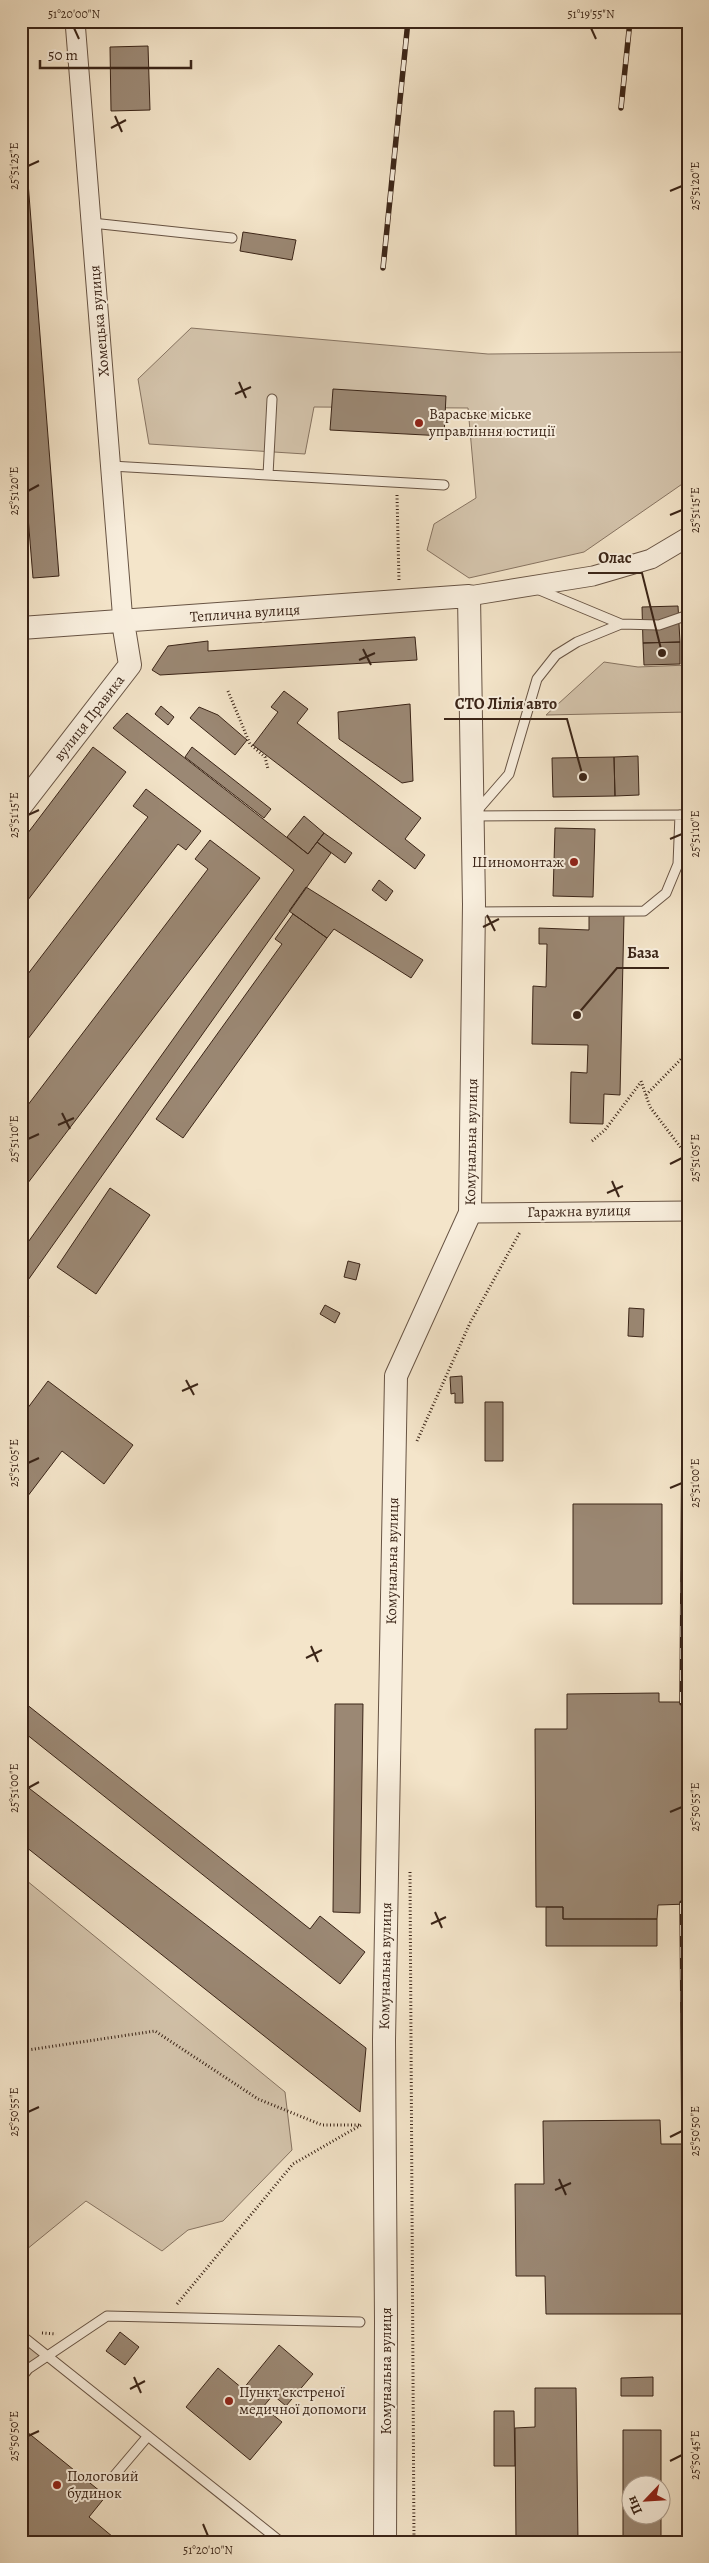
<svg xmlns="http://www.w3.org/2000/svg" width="709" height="2563" font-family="Alegreya,serif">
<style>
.green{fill:#d4c4ac;stroke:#877462}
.building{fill:#9b8874;stroke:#3a2417}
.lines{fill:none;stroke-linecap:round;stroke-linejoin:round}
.service-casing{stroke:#685444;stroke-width:11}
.minor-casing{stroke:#685444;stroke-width:21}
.tertiary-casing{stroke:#685444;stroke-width:24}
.path{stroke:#3a2417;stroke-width:3;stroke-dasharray:1 2.5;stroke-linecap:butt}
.service{stroke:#f8eedd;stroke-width:9}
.minor{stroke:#f8eedd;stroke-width:19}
.tertiary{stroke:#f8eedd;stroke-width:22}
.rail-casing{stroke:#3a2417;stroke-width:5.5}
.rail{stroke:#f8eedd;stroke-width:4;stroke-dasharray:11;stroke-linecap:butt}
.ticks{fill:none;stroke:#3a2417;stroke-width:2}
.poi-dot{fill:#8f2418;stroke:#f8eedd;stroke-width:2}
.labels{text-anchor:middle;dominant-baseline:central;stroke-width:4;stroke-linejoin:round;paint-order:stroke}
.street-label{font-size:15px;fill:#3a2417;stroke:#f8eedd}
.poi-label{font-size:15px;fill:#3a2417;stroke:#f8eedd;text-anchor:start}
.leader{fill:none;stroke:#3a2417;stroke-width:2}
.callout-dot{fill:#3a2417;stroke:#f8eedd;stroke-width:2}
.callout-label{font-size:16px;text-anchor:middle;font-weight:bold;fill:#3a2417;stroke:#f8eedd;stroke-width:4;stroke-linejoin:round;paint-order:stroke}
.neatline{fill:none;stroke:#3a2417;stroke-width:2}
.ticks-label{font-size:12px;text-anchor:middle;fill:#3a2417}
</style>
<rect width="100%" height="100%" fill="#f4e5ca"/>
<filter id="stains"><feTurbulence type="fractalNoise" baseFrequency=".004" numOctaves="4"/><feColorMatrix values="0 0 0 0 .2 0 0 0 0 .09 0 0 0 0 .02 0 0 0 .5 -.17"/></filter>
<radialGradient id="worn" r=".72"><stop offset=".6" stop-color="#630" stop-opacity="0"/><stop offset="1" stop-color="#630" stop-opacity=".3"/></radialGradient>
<!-- green -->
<path class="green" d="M 191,328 L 488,354 L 688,352 L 688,480 L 584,552 L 469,578 L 427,550 L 434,524 L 476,498 L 468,408 L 314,407 L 305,454 L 149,444 L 138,379 Z
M 604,662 L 638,667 L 688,665 L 688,712 L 546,715 Z
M 21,1876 L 285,2092 L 292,2150 L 223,2221 L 188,2230 L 162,2251 L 86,2201 L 21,2254 Z
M 21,2335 L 48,2357 L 21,2378 Z"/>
<!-- building -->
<path class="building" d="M 148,46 L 150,110 L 111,111 L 110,47 Z
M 26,157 L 59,576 L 33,578 L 21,431 L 21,158 Z
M 243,232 L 296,240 L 292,260 L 240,251 Z
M 333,389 L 446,396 L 444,436 L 330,430 Z
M 678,606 L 680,642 L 643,643 L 642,607 Z
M 415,637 L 417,660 L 160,675 L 152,670 L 168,646 L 208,641 L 208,651 Z
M 680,642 L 680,664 L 644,665 L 643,643 Z
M 284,691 L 308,709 L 297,723 L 421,818 L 405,839 L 425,855 L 415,869 L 253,745 L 278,712 L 271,707 Z
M 410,704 L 413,781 L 402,783 L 339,739 L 338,712 Z
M 161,706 L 174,717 L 168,725 L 155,714 Z
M 199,707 L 218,715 L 247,740 L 235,755 L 190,718 Z
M 127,713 L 308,854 L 317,842 L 331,853 L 21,1290 L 21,1252 L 294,870 L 113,728 Z
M 93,747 L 126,772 L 21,909 L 21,842 Z
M 192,747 L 271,809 L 264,818 L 185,757 Z
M 638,756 L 639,795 L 615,796 L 614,757 Z
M 614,757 L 615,796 L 553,797 L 552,758 Z
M 146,789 L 201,831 L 186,850 L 178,844 L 21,1048 L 21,983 L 148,817 L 133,806 Z
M 304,816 L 324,833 L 308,854 L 287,837 Z
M 555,828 L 595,829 L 593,897 L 553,896 Z
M 324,833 L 352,853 L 345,863 L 317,842 Z
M 210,840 L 260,878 L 21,1192 L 21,1114 L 208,869 L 195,859 Z
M 379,880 L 393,891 L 386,901 L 372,890 Z
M 306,887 L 423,960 L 411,978 L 334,929 L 327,938 L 289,911 Z
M 293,914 L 327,938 L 183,1138 L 156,1119 L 282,944 L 275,939 Z
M 589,914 L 624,915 L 620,1095 L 604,1094 L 603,1124 L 570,1123 L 571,1072 L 587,1073 L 588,1045 L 532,1044 L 533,986 L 546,987 L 547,944 L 539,944 L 539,928 L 589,930 Z
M 110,1188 L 150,1215 L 96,1294 L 57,1267 Z
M 348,1261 L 360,1264 L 356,1280 L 344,1277 Z
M 325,1305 L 340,1313 L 335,1323 L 320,1314 Z
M 629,1308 L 644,1309 L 643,1337 L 628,1336 Z
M 21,1310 L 29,1316 L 21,1326 Z
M 462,1376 L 463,1403 L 455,1403 L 455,1393 L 451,1394 L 450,1377 Z
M 48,1381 L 133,1445 L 104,1484 L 62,1451 L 21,1505 L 21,1417 Z
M 485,1402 L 503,1402 L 503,1461 L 485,1461 Z
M 573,1504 L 662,1504 L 662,1604 L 573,1604 Z
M 659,1693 L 659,1702 L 688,1702 L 688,1904 L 658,1905 L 657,1919 L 563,1919 L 563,1907 L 536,1907 L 535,1729 L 567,1729 L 567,1694 Z
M 21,1700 L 310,1929 L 320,1916 L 365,1952 L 340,1984 L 21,1730 Z
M 335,1704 L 363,1704 L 360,1913 L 333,1912 Z
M 21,1782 L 366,2048 L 360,2112 L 21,1843 Z
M 546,1907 L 563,1907 L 563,1919 L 657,1919 L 657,1946 L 546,1946 Z
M 660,2120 L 661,2144 L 687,2144 L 688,2314 L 546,2314 L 545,2276 L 516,2276 L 515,2184 L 544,2184 L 543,2121 Z
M 120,2332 L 139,2347 L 125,2365 L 106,2351 Z
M 279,2345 L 313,2374 L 286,2406 L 273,2395 L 263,2407 L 282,2422 L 250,2460 L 186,2407 L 218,2368 L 243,2389 Z
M 653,2377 L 653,2396 L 621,2396 L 621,2378 Z
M 535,2388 L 576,2388 L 578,2542 L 516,2542 L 515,2428 L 535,2427 Z
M 494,2411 L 514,2411 L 515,2466 L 494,2466 Z
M 21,2427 L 106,2496 L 89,2517 L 119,2542 L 21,2542 Z
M 623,2430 L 661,2430 L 661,2486 L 632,2486 L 632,2516 L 661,2516 L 661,2542 L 623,2542 Z"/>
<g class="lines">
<defs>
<path id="service" d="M 92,223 L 232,238
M 111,466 L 444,485
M 268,475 L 272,399
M 537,589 L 621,624 L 659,625 L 688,615
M 476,812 L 509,774 L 537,679 L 556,655 L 577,642 L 621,624
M 473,816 L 688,815
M 474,912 L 644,911 L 666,893 L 678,864 L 680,815
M 21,2335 L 281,2542
M 21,2378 L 28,2369 L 107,2316 L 360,2322
M 114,2476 L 148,2436"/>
<path id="minor" d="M 75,21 L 123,622
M 469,596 L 593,576 L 651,559 L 688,537
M 470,1213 L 688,1211"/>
<path id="tertiary" d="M 21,628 L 469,596 L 474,904 L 470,1213 L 396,1376 L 384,2040 L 386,2322 L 385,2542
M 21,806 L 130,665 L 123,622"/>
</defs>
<!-- service casing -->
<use href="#service" class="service-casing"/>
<!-- minor casing -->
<use href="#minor" class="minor-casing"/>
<!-- tertiary casing -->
<use href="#tertiary" class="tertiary-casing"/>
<!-- path -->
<path class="path" d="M 397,495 L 399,581
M 228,691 L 250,744 L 265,757 L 268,769
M 641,1081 L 650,1107 L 688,1157
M 646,1095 L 688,1052
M 592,1141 L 605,1130 L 641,1082
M 417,1441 L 470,1323 L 520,1232
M 410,1872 L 414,2542
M 21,2051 L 155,2031 L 258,2099 L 322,2125 L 359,2125
M 177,2304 L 293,2164 L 361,2125
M 42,2333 L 56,2334"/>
<!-- service -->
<use href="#service" class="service"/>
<!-- minor -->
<use href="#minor" class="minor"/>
<!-- tertiary -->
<use href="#tertiary" class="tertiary"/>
<defs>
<path id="rail" d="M 621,108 L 630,21
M 383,268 L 408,21
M 682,1703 L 684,1432 L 688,1384
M 682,1903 L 684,2144
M 685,2314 L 688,2389"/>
</defs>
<!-- rail casing -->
<use href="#rail" class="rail-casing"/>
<!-- rail -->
<use href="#rail" class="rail"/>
</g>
<!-- ticks -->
<path class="ticks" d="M 74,28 L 79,39M 591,28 L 596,39M 115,116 L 122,132M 111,128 L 126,120M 28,166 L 39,161M 670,191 L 682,186M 239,382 L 246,398M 235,394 L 251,387M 28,491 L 39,485M 670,515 L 682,510M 363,649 L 371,665M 359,660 L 375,653M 28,815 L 39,810M 670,839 L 682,834M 487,915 L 495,931M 483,927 L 499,919M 62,1113 L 70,1129M 58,1125 L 74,1118M 28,1139 L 39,1134M 670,1164 L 682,1158M 612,1181 L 619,1197M 607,1193 L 623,1186M 186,1380 L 194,1395M 182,1391 L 198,1384M 28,1463 L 39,1458M 670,1488 L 682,1483M 311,1646 L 318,1662M 306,1658 L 322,1650M 28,1788 L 39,1782M 670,1812 L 682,1807M 435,1912 L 442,1928M 431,1924 L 446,1917M 28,2112 L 39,2107M 670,2137 L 682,2131M 559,2179 L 566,2195M 555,2190 L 571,2183M 134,2377 L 141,2393M 130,2389 L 145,2381M 28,2436 L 39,2431M 670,2461 L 682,2455M 203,2524 L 208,2536"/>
<!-- markers -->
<g class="poi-dot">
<circle cx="419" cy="423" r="5"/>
<circle cx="574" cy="862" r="5"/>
<circle cx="229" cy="2401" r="5"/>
<circle cx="57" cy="2485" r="5"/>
</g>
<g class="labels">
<!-- street labels -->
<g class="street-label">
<text transform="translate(99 321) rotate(-95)">Хомецька вулиця</text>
<text transform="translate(245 613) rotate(-4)">Теплична вулиця</text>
<text transform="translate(89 718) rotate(-52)">вулиця Правика</text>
<text transform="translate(471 1142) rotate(-89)">Комунальна вулиця</text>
<text transform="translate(579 1211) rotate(-1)">Гаражна вулиця</text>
<text transform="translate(392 1561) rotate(-89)">Комунальна вулиця</text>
<text transform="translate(385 1966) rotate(-89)">Комунальна вулиця</text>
<text transform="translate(386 2371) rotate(-90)">Комунальна вулиця</text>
</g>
<!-- poi labels -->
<g class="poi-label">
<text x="429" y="414">Вараське міське<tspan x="429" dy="17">управління юстиції</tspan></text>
<text x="564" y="862" text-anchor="end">Шиномонтаж</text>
<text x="239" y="2392">Пункт екстреної<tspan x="239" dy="17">медичної допомоги</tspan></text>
<text x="67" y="2476">Пологовий<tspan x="67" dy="17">будинок</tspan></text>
</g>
</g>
<!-- callouts -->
<path class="leader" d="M662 653L642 573H588M583 777L567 719H444M577 1015L617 968H669"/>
<g class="callout-dot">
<circle cx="662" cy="653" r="5"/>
<circle cx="583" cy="777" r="5"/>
<circle cx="577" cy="1015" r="5"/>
</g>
<g class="callout-label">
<text x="615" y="563">Олас</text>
<text x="506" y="709">СТО Лілія авто</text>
<text x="643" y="958">База</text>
</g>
<!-- margin -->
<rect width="709" height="2563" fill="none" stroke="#f4e5ca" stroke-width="55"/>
<!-- north arrow -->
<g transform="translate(646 2500) rotate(245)"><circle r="24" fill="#f8eedd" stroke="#ac9d8e"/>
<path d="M0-4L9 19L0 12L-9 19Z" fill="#8f2418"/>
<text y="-8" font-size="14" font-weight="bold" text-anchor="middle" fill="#3a2417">Пн</text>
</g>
<!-- scale -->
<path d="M40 60v8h151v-8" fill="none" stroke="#3a2417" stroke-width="2.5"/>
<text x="48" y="60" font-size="15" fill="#3a2417" stroke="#f8eedd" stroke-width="4" paint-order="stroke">50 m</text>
<rect x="28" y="28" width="654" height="2508" class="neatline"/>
<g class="ticks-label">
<text x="74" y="18">51°20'00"N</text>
<text x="591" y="18">51°19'55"N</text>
<text transform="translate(14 166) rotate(-90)" y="4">25°51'25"E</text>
<text transform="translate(695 186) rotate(-90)" y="4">25°51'20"E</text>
<text transform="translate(14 491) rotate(-90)" y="4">25°51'20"E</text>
<text transform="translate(695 510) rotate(-90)" y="4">25°51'15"E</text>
<text transform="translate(14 815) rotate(-90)" y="4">25°51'15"E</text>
<text transform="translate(695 834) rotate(-90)" y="4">25°51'10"E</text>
<text transform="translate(14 1139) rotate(-90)" y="4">25°51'10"E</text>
<text transform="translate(695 1158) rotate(-90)" y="4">25°51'05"E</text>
<text transform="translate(14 1463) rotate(-90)" y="4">25°51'05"E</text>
<text transform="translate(695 1483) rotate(-90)" y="4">25°51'00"E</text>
<text transform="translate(14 1788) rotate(-90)" y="4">25°51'00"E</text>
<text transform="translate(695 1807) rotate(-90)" y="4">25°50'55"E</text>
<text transform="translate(14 2112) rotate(-90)" y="4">25°50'55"E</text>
<text transform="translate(695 2131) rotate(-90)" y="4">25°50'50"E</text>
<text transform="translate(14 2436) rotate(-90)" y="4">25°50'50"E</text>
<text transform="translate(695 2455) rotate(-90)" y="4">25°50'45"E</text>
<text x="208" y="2554">51°20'10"N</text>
</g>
<rect width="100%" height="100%" filter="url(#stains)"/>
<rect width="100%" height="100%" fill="url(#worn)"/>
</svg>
